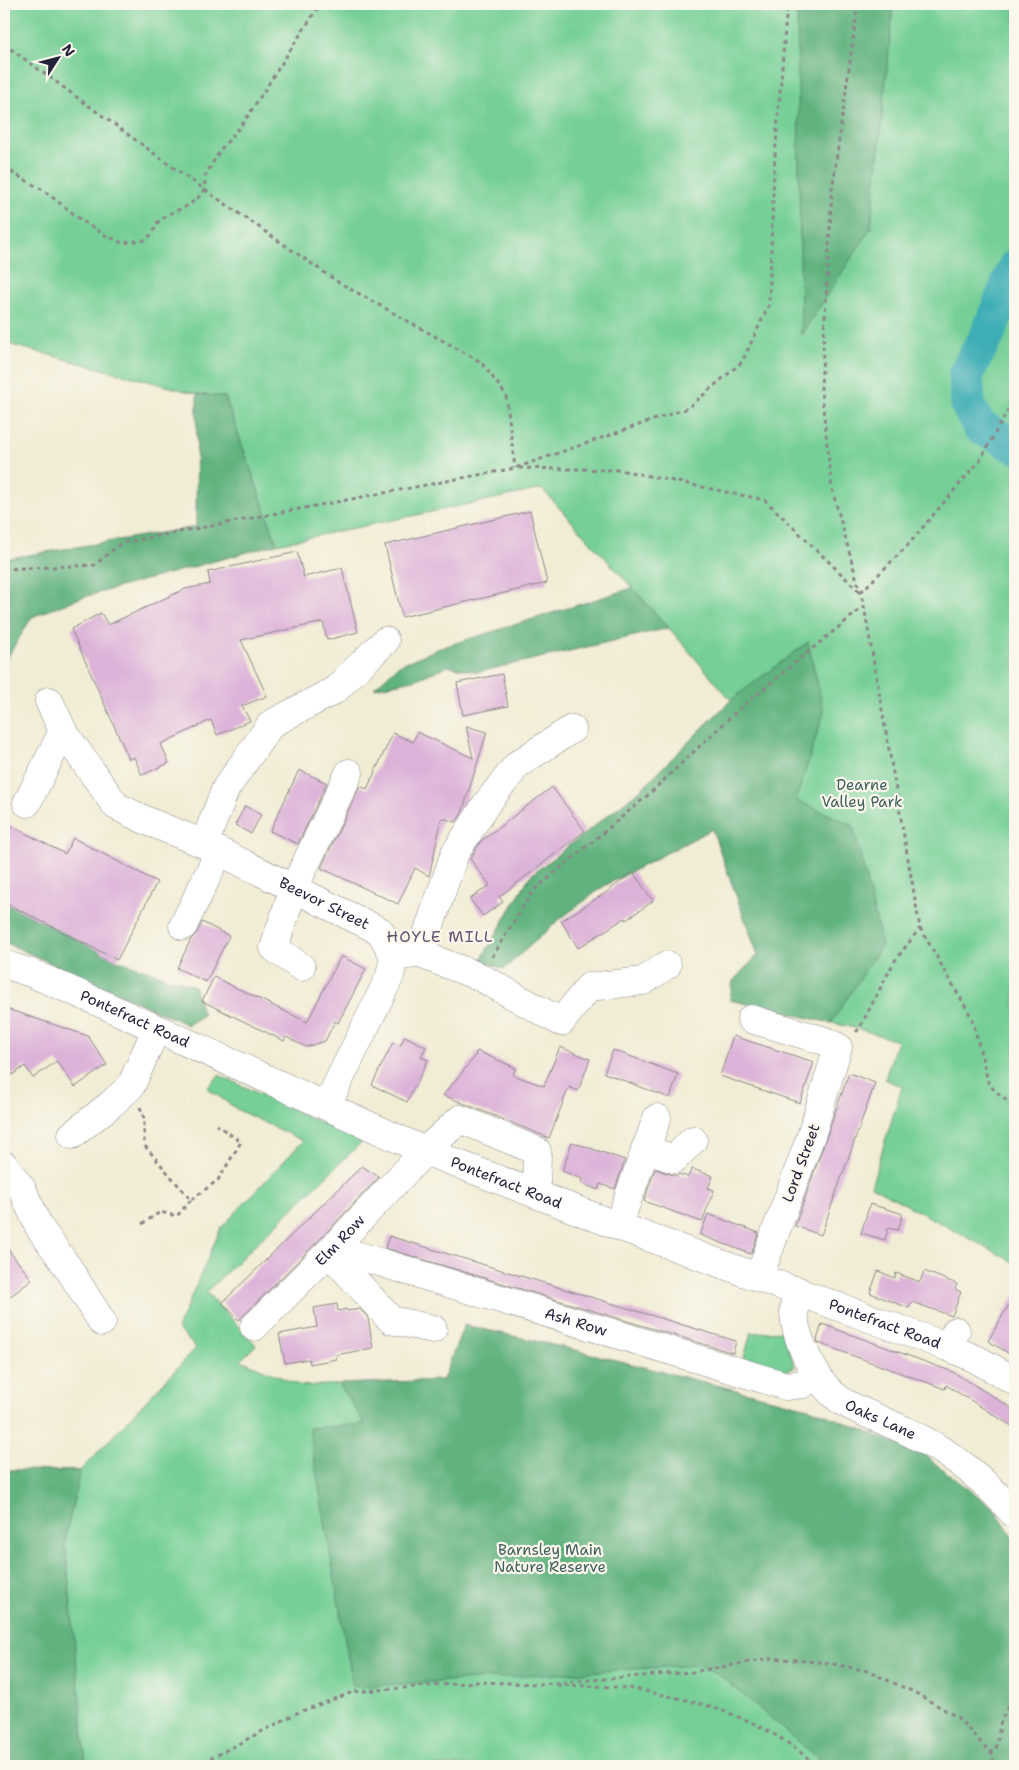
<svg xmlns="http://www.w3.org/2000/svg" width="1019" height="1770" font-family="'Shantell Sans',sans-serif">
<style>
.green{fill:#75cf96;stroke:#4c7868}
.forest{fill:#60b27f;stroke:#416a5d}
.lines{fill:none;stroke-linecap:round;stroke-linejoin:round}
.river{stroke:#3cadb6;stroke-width:35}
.building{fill:#dcb2d8}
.minor-casing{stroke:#8a8788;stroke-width:29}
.highway-casing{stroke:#8a8788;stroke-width:29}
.path{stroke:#8a8788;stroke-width:3;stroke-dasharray:4 4;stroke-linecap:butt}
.minor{stroke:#fff;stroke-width:28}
.highway{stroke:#fff;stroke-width:28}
.labels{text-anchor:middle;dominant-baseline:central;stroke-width:4.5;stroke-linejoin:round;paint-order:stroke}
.park-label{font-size:15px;fill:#3f5f5b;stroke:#fbf7ec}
.street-label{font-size:15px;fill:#22223b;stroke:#fbf7ec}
.neighbourhood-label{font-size:16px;letter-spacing:1px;fill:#635472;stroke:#fbf7ec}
</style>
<rect width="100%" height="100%" fill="#fbf7ec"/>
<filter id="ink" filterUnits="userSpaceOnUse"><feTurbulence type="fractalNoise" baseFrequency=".02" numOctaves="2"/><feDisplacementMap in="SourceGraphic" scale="10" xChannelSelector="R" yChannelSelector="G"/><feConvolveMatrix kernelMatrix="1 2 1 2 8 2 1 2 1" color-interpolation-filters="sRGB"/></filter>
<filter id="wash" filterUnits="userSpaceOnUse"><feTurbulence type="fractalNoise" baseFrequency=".0096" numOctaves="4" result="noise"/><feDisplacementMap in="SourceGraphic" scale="20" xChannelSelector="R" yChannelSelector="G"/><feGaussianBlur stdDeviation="1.12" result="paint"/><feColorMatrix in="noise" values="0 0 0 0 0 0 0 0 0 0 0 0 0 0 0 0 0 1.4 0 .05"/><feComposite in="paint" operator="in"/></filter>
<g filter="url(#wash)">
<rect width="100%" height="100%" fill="#f1ecd4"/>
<!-- green -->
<path class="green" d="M 4,4 L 1015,4 L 1015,1263 L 871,1186 L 902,1087 L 885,1079 L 897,1041 L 859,1029 L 730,1000 L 733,981 L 758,955 L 712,829 L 604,886 L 560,919 L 504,969 L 481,960 L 530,876 L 639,791 L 731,700 L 669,628 L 542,489 L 277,544 L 225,397 L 197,394 L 4,343 Z
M 219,1075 L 362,1142 L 206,1292 L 256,1345 L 241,1360 L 301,1386 L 443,1380 L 464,1325 L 575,1350 L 812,1409 L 1015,1540 L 1015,1766 L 4,1766 L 4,1470 L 80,1471 L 196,1348 L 177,1329 L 221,1228 L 303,1141 L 238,1110 L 207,1088 Z
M 782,1331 L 795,1367 L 778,1374 L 742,1364 L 751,1333 Z"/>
<!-- forest -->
<path class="forest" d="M 797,4 L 892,4 L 892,20 L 871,228 L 801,335 Z
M 197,394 L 225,397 L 277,544 L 80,598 L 32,617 L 4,663 L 4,559 L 196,527 Z
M 632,588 L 669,628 L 479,672 L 448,666 L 414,680 L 374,688 L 399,665 L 440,648 Z
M 808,642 L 824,712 L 796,800 L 853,825 L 882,945 L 831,1023 L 730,1000 L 733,981 L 758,955 L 712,829 L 604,886 L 560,919 L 504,969 L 481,960 L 530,876 L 639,791 L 731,700 Z
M 4,902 L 117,960 L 194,986 L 203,1015 L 188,1025 L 4,942 Z
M 464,1325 L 575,1350 L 812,1409 L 924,1455 L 995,1509 L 1015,1540 L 1015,1766 L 828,1766 L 717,1673 L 697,1665 L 353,1687 L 309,1428 L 365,1424 L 339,1384 L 443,1380 Z
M 4,1470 L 80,1471 L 65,1540 L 86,1766 L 4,1766 Z"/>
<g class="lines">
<!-- river -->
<path class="river" d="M 1015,267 L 987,336 L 966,373 L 968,405 L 979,426 L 1015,446"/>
</g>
<g id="blocks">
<!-- building -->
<path class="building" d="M 530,511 L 547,583 L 402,617 L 385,545 Z
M 297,552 L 304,577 L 342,568 L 358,632 L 327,640 L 323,622 L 241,640 L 267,696 L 242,706 L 250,721 L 217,735 L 211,720 L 161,744 L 169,763 L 142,775 L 134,757 L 129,759 L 71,629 L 101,613 L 108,625 L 185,589 L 210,584 L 208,572 Z
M 502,674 L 508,706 L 463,715 L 457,683 Z
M 466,726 L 487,732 L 462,813 L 456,822 L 442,818 L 429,876 L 415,868 L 398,904 L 321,868 L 360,786 L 367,789 L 393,733 L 413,742 L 417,732 L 473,758 Z
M 299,770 L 327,783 L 298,844 L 270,831 Z
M 552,787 L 585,831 L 499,897 L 503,902 L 483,916 L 470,899 L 490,885 L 470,859 L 481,841 Z
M 245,806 L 261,815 L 251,834 L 235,825 Z
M 4,822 L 65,854 L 73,838 L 157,882 L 117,960 L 4,902 Z
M 633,872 L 653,901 L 626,920 L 625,918 L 578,948 L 561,921 L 607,892 Z
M 202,922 L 229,936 L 206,982 L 177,968 L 191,939 L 197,933 Z
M 341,956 L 366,969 L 338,1023 L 335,1021 L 325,1041 L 306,1047 L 286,1037 L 284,1041 L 202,1001 L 214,977 L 307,1022 Z
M 4,1008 L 88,1036 L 107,1065 L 75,1087 L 57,1061 L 33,1078 L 25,1066 L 4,1081 Z
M 405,1036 L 426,1047 L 421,1057 L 428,1060 L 407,1102 L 372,1085 L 393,1042 L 400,1046 Z
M 733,1036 L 814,1062 L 800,1103 L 720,1076 Z
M 560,1047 L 590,1059 L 578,1091 L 569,1087 L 549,1138 L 443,1095 L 474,1058 L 477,1051 L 516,1068 L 513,1075 L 544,1086 Z
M 613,1050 L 678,1074 L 670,1098 L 604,1073 Z
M 849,1073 L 875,1083 L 821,1235 L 795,1226 Z
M 572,1142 L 625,1160 L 615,1189 L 600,1184 L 598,1190 L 581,1183 L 582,1179 L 562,1171 Z
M 362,1166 L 379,1177 L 322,1237 L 239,1320 L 222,1303 Z
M 655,1169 L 676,1176 L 679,1174 L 688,1177 L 692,1169 L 713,1176 L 708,1188 L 714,1190 L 702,1222 L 644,1201 Z
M 870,1204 L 903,1214 L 898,1230 L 888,1228 L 885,1240 L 861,1233 Z
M 708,1214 L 759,1233 L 751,1254 L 700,1235 Z
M 389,1236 L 736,1341 L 733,1353 L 385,1248 Z
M 4,1244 L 32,1280 L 4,1301 Z
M 878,1271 L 895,1278 L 896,1273 L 920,1282 L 924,1271 L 957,1284 L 955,1289 L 961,1292 L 952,1316 L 912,1302 L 909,1308 L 870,1293 Z
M 1015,1294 L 1015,1357 L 988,1341 Z
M 337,1304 L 338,1311 L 346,1309 L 347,1311 L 360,1309 L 368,1318 L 373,1348 L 336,1355 L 337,1359 L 310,1364 L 309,1359 L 285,1363 L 279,1334 L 317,1327 L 314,1308 Z
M 822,1324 L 953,1372 L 1015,1410 L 1015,1428 L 946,1385 L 945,1389 L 818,1343 L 817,1340 Z"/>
</g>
</g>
<g filter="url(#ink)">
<use href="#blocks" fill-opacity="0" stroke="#8a8788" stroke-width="1"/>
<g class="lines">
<defs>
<g id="minor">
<path id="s1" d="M 49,701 L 63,731 L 116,806 L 147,821 L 204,844 L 380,931 L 394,956 L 390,976 L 327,1105"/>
<path d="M 27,803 L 63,731"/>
<path d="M 204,844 L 226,788 L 271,724 L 335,690 L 385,641"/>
<path d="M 183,926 L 219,852"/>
<path d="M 420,954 L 455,853 L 487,803 L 518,764 L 572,729"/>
<path d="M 394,956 L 420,954 L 480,977 L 561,1022 L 589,987 L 643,981 L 667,965"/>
<path d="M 301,967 L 274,948 L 293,890 L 349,773"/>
<path d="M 751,1019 L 825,1041 L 838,1047 L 812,1133 L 759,1277"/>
<path d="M 72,1135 L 110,1105 L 131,1086 L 156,1029"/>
<path d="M 645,1149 L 674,1159 L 693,1140"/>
<path d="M 4,1165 L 22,1189 L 39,1227 L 69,1269 L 102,1322"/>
<path d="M 618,1226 L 657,1118"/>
<path id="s2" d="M 333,1248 L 786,1386 L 803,1384 L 816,1373"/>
<path d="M 333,1248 L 337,1261 L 391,1320 L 433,1329"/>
<path id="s3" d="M 797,1290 C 796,1297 794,1303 794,1309 C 794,1340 818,1388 845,1403 C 869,1416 894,1424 918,1437 C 956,1456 988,1483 1015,1515"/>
<path id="s4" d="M 254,1327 L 333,1248 L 425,1151 L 460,1119 L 537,1151 L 536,1194"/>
<path d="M 948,1347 L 956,1331"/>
</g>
<g id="highway">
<path id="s5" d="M 4,964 L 31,973 L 98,1002 L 425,1151 L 618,1226 L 948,1347 L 976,1359 L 1015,1381"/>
</g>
</defs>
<!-- minor casing -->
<use href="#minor" class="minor-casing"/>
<!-- highway casing -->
<use href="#highway" class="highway-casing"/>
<!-- path -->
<path class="path" d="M 858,4 L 832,190 L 821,389 L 832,489 L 864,606 L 920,928 L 972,1018 L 989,1085 L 1015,1108
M 4,44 L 185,176 L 338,282 L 481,362 L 506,395 L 515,468
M 4,168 L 43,190 L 84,222 L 103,234 L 122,243 L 145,240 L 152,234 L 158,222 L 169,214 L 189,205 L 200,196 L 204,190 L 206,174 L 221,149 L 244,122 L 320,4
M 1009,408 L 1015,409
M 519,468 L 620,470 L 765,500 L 860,592
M 4,569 L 95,565 L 121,543 L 515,468 L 688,408 L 742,362 L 769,305 L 774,169 L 787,4
M 861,592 L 907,546 L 980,460 L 1009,408 L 1015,386
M 492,957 L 533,891 L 647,796 L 739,709 L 863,607
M 856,1032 L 859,1029 L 894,962 L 920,928
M 140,1107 L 144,1118 L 144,1145 L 191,1200 L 218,1180 L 241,1142 L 217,1125
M 142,1224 L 160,1212 L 177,1216 L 191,1200
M 557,1685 C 580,1686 603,1686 626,1688 C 637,1689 648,1692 659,1694 C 716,1705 774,1725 816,1766
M 991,1751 L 995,1766
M 196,1766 L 297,1713 L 353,1692 L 477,1682 L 541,1684 L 693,1672 L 772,1658 L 829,1663 L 867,1671 L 914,1692 L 957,1717 L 990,1752 L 996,1750 L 1000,1724 L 1015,1691"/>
<!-- minor -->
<use href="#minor" class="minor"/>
<!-- highway -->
<use href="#highway" class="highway"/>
</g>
</g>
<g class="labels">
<!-- park labels -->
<g class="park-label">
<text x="862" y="785">Dearne<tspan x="862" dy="17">Valley Park</tspan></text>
<text x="550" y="1550">Barnsley Main<tspan x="550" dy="17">Nature Reserve</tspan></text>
</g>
<!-- street labels -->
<g class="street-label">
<text stroke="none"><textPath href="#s1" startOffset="355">Beevor Street</textPath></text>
<text stroke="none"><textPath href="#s5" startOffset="142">Pontefract Road</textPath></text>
<text transform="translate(801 1163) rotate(-70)">Lord Street</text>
<text stroke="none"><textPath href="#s5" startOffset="548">Pontefract Road</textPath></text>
<text stroke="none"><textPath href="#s4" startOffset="122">Elm Row</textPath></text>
<text stroke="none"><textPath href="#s2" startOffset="254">Ash Row</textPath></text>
<text stroke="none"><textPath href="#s5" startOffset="952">Pontefract Road</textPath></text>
<text stroke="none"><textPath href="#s3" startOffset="169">Oaks Lane</textPath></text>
</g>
<!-- neighbourhood labels -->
<g class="neighbourhood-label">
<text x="440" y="936">HOYLE MILL</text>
</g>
</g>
<!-- margin -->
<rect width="1019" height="1770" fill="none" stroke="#fbf7ec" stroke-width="20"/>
<!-- north arrow -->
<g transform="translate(58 58) rotate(54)" stroke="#fbf7ec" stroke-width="4" paint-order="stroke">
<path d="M0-4L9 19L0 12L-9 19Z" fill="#22223b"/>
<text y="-8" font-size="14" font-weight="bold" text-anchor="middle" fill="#22223b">N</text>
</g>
</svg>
